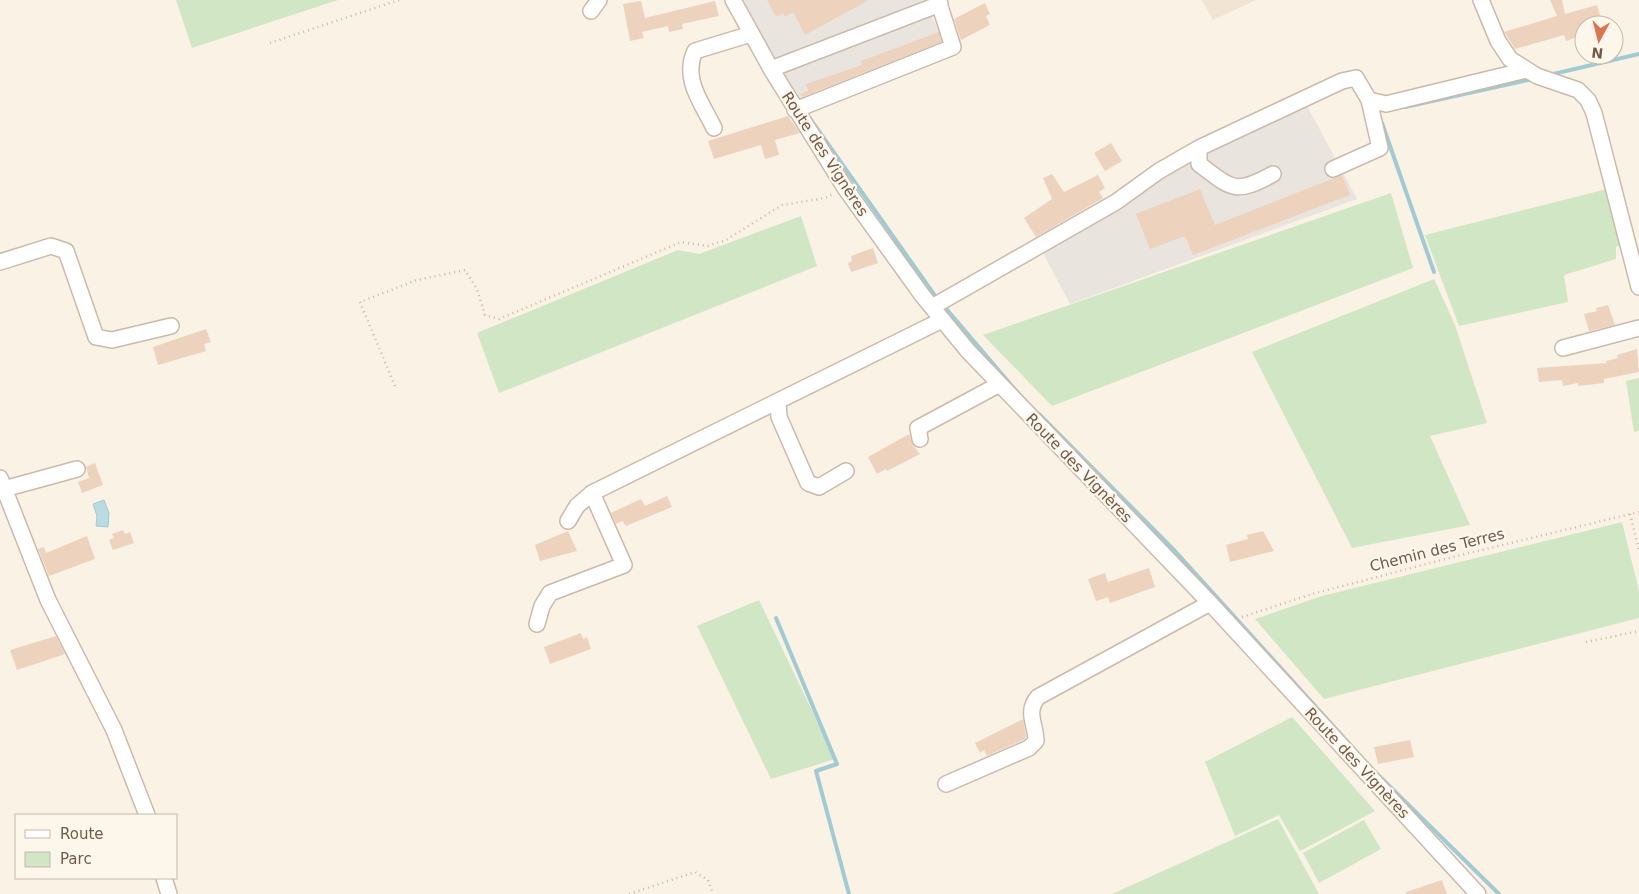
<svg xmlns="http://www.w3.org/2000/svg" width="1639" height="894" font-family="'DejaVu Sans',sans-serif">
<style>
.residential{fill:#f1e4d3}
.industrial{fill:#eae4de}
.green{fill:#d1e6c4}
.water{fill:#bbdbe2;stroke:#a2cad3}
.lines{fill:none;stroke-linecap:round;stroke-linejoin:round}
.stream{stroke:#a2cad3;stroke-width:4}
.building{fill:#edd3be}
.minor-casing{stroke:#cbbaac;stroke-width:18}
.path{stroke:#d2b6a2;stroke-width:2.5;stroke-dasharray:1 4;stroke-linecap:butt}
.minor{stroke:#fff;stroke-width:15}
.labels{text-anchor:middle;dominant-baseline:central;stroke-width:4.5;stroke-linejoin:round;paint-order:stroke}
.street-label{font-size:15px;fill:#715a4c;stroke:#fdf6ea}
</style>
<rect width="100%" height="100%" fill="#faf2e4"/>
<!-- residential -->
<path class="residential" d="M 1202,0 L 1256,0 L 1213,20 Z"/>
<!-- industrial -->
<path class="industrial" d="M 740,0 L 923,0 L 949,51 L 802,115 Z
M 1305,102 L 1357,199 L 1070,304 L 1042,251 L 1205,151 Z"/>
<!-- green -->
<path class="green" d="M 176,0 L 338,0 L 192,48 Z
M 1607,189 L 1620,245 L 1616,247 L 1616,259 L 1564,275 L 1568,302 L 1459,326 L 1425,235 Z
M 1391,193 L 1413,268 L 1052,406 L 983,335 Z
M 801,216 L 817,266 L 499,393 L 477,333 L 678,250 L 699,254 Z
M 1434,279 L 1455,325 L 1487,423 L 1430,436 L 1470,525 L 1352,548 L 1252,352 Z
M 1639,378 L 1639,431 L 1634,432 L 1626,381 Z
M 1622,522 L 1639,591 L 1639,618 L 1324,699 L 1255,619 L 1322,596 Z
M 759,600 L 835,759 L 771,779 L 697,626 Z
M 1292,717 L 1375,811 L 1300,851 L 1279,815 L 1235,836 L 1205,762 Z
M 1278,819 L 1319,894 L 1112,894 Z
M 1364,820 L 1381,849 L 1319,883 L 1303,853 Z"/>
<!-- water -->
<path class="water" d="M 104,500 L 109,513 L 108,527 L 96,526 L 97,516 L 93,504 Z"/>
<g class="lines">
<!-- stream -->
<path class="stream" d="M 1549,75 L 1639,54
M 1405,107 L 1533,79
M 811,120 L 938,300
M 1382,123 L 1434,272
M 943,305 L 1018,393
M 1039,414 L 1175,551 L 1354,749
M 776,618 L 837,764 L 816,771 L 849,894
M 1376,773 L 1499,894"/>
</g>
<!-- building -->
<path class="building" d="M 767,0 L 869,0 L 805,35 L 793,12 L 785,17 L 783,13 L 776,17 Z
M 1550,0 L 1562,0 L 1565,14 L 1597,5 L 1603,25 L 1584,25 L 1584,35 L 1566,41 L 1564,35 L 1515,49 L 1504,32 L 1557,16 Z
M 641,1 L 645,18 L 715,1 L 719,16 L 682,24 L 683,29 L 669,32 L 668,26 L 642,32 L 644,38 L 630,41 L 623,4 Z
M 985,3 L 990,14 L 986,16 L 990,25 L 961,40 L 954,19 Z
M 939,32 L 941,42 L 802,97 L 800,94 L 808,91 L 806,84 L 862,65 L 861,61 Z
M 788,116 L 800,133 L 775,140 L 779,155 L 765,159 L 761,145 L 714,159 L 708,141 Z
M 1111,143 L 1122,161 L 1105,171 L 1094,153 Z
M 1052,174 L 1064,192 L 1098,175 L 1105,188 L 1099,192 L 1103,198 L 1036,237 L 1024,218 L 1052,199 L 1043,178 Z
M 1342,175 L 1350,195 L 1193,255 L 1185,236 L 1150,249 L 1136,214 L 1200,189 L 1215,225 Z
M 873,248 L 878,263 L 851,272 L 848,263 L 852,261 L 851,256 Z
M 1608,305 L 1615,325 L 1589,331 L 1584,314 L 1597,311 L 1596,308 Z
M 206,329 L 211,342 L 204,344 L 206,351 L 158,365 L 153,347 Z
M 1637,349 L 1639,372 L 1604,379 L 1604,383 L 1578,386 L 1578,383 L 1563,386 L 1562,380 L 1539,382 L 1537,368 L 1607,363 L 1606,361 L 1618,358 L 1617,355 Z
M 909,434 L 913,445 L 920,454 L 887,471 L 886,469 L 877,474 L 868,457 Z
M 95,463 L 103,485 L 82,493 L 78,482 L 89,478 L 86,467 Z
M 667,496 L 672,507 L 626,526 L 622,521 L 616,524 L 611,513 L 641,499 L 645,506 Z
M 123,530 L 125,534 L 130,532 L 134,543 L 113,550 L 109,540 L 114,538 L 112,534 Z
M 568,531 L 577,551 L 540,561 L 535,545 Z
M 1263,531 L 1274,551 L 1230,562 L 1226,545 L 1248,539 L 1247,535 Z
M 87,536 L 95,559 L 49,576 L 38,549 L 44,547 L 46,553 Z
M 1149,568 L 1155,587 L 1110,603 L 1108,597 L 1096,601 L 1088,579 L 1105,573 L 1108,582 Z
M 581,633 L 583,639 L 587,637 L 591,649 L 550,664 L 544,647 Z
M 56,636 L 65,654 L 17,670 L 10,650 Z
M 1023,719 L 1026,736 L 1025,739 L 987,756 L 984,750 L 980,753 L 975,743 Z
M 1410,740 L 1414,757 L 1378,764 L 1374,747 Z
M 1442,880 L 1447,894 L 1406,894 L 1406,892 Z"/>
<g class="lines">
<defs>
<path id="minor" d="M 733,0 L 771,69 L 845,188 L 922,295 L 968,351 L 1210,603 L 1478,894
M 1481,0 L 1498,41 L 1510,59 L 1537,76 L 1578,90 L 1588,100 L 1594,113 L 1639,287
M 591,11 L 599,0
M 771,69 L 940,4
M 795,110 L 953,47 L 938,0
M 714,128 C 702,103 682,79 695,51 L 751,34
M 1333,169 L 1380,148 L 1369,100
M 1273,174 C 1235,195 1232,189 1199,164 L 1199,148 L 1342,81 L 1356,78 L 1369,100 L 1386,104 L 1526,70
M 0,262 L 51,246 L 66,251 L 96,337 L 112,340 L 171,326
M 932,307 L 1116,202 L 1159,171 L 1199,148
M 1563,348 L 1639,328
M 778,402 L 779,417 L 808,483 L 819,487 L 846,471
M 920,439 L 918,428 L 998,385
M 0,478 L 48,600 L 114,730 L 147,815
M 4,489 L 77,469
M 568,521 L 577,506 L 592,493 L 942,320
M 537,624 L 542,606 L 550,593 L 624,565 L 592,493
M 946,784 L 1029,748 L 1036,741 C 1036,724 1025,712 1038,697 L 1210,603
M 164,878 L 169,894"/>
</defs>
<!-- minor casing -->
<use href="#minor" class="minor-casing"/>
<!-- path -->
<path class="path" d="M 270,43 L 399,0
M 395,386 L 360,302 L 417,280 L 465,270 L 477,289 L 485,315 L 499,319 L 681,242 L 708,246 L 726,240 L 782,205 L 825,198 L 833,194
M 1630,514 L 1639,551
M 1242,617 L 1312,594 L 1461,555 L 1639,512
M 1586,642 L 1639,631
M 629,894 L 695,872 L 708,880 L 713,894"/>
<!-- minor -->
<use href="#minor" class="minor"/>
</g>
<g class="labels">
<!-- street labels -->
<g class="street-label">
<text transform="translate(825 154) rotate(57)">Route des Vignères</text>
<text transform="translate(1079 468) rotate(46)">Route des Vignères</text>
<text transform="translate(1437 550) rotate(-14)">Chemin des Terres</text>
<text transform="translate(1357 763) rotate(47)">Route des Vignères</text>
</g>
</g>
<!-- legend -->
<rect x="15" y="814" width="162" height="65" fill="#fdf6ea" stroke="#c5b8ab"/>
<rect x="25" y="830" width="25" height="8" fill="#ffffff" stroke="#c5b8ab"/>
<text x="60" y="839" font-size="15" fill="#715a4c">Route</text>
<rect x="25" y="852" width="25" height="15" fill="#d1e6c4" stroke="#c5b8ab"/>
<text x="60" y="864" font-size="15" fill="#715a4c">Parc</text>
<!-- north arrow -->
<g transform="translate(1599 40) rotate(187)"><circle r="24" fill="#fdf6ea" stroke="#c5b8ab"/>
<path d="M0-4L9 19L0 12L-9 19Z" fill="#da7653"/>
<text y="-8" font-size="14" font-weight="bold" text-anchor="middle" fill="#715a4c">N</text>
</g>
</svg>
